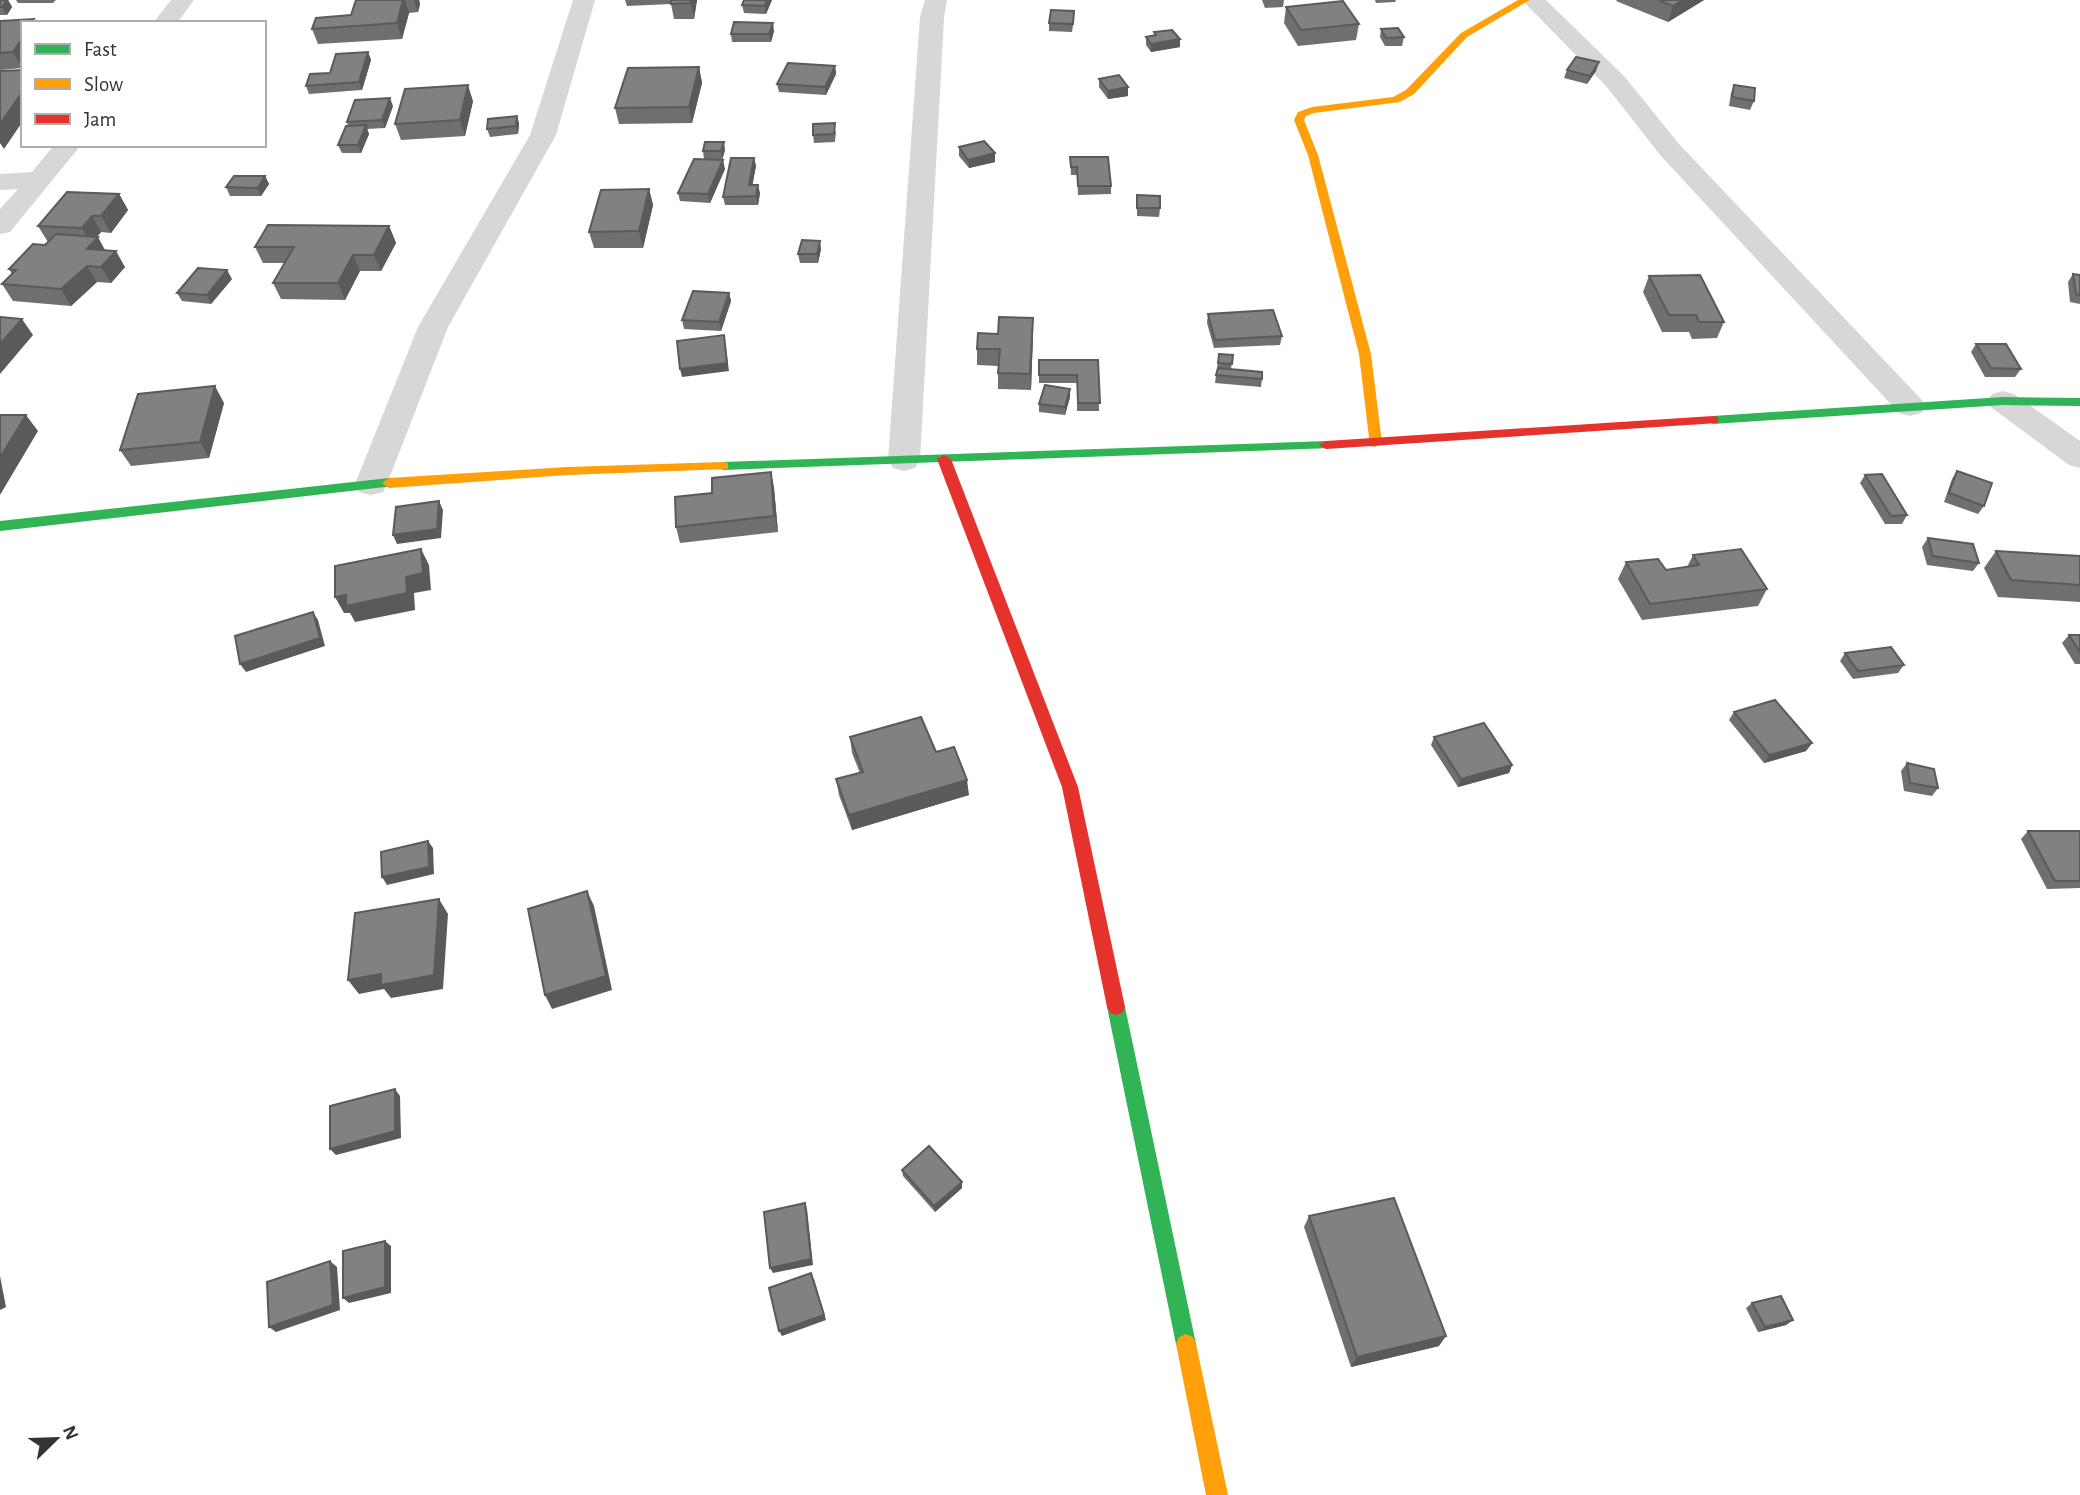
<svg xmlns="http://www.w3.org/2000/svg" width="2080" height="1495" font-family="'Alegreya Sans',sans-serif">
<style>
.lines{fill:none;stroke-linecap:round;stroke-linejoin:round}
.street{fill:#d7d7d7;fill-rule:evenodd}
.fast{fill:#30b455;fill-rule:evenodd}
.slow{fill:#ff9f0a;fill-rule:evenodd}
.jam{fill:#e5322d;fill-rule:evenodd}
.wall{fill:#6f6f6f}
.shaded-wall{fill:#5a5a5a}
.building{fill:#818181;stroke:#5a5a5a;stroke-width:2}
</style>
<rect width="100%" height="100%" fill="#fff"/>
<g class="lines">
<!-- street -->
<path class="street" d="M 171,0 L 194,0 L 177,23 L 153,23 Z
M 573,0 L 595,0 L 556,135 L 448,327 L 387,484 L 383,492 L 371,495 L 359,492 L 355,484 L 418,327 L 530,135 Z
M 925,0 L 947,0 L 944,17 L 920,460 L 915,468 L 904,471 L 893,468 L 888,460 L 920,17 Z
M 1522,0 L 1546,0 L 1624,76 L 1679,144 L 1921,399 L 1926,406 L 1921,413 L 1910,416 L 1899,413 L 1661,156 L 1606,86 Z
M 54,145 L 81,145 L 10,232 L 0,234 L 0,209 L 18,189 L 0,190 L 0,174 L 32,172 Z
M 2003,391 L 2014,394 L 2080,441 L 2080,468 L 2069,465 L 1992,408 L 1987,401 L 1992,394 Z"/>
<!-- fast -->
<path class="fast" d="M 2003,397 L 2080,398 L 2080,406 L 2003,405 L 1713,424 L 1707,420 L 1713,416 Z
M 1326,441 L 1333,445 L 1331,448 L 723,470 L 716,466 L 723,462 Z
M 389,478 L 394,480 L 396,483 L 394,486 L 0,531 L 0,521 Z
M 1116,999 L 1122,1001 L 1125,1007 L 1196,1344 L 1193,1351 L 1186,1354 L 1179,1351 L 1176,1344 L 1107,1007 L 1110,1001 Z"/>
<!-- slow -->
<path class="slow" d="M 1518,0 L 1530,0 L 1467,37 L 1414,94 L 1400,102 L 1314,113 L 1306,116 L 1304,120 L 1318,155 L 1371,354 L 1382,443 L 1375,447 L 1370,446 L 1359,354 L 1308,155 L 1294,120 L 1298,112 L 1312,107 L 1393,97 L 1406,90 L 1461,33 Z
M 723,462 L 728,463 L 728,469 L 567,475 L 389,488 L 382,483 L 389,478 L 567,467 Z
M 1186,1334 L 1193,1337 L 1196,1344 L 1228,1495 L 1206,1495 L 1176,1344 L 1179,1337 Z"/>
<!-- jam -->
<path class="jam" d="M 1713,416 L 1718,417 L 1718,423 L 1326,449 L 1319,445 L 1326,441 Z
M 944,455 L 951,459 L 1078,787 L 1125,1007 L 1122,1013 L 1116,1015 L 1110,1013 L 1107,1007 L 1062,787 L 937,459 Z"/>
</g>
<!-- wall -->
<path class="wall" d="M 0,0 L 8,0 L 12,7 L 7,15 L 0,15 Z
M 16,0 L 56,0 L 53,3 L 18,3 Z
M 356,0 L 419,0 L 420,4 L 418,12 L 409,13 L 402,39 L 318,44 L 312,29 L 351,15 Z
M 625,0 L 697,0 L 694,19 L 674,19 L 671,4 L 627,6 Z
M 772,0 L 766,14 L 744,13 L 742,5 Z
M 1262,0 L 1284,0 L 1283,7 L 1265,8 Z
M 1375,0 L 1396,0 L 1395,2 L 1376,3 Z
M 1617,0 L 1704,0 L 1668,22 L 1616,1 Z
M 1286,7 L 1359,24 L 1356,40 L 1298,46 L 1284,23 Z
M 1074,19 L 1072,32 L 1049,31 L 1049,23 Z
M 0,21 L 22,68 L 0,70 Z
M 1381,29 L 1404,37 L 1402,46 L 1385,46 L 1380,37 Z
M 774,31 L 771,42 L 732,42 L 731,34 Z
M 1154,32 L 1180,47 L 1151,52 L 1146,45 L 1146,37 L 1154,35 Z
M 368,52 L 371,60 L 362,90 L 309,94 L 306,86 Z
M 835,66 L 836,74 L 826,95 L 779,92 L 777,84 Z
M 699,67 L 702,83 L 692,123 L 619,124 L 615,108 Z
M 1567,70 L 1596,71 L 1587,84 L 1564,78 Z
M 1099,79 L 1128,87 L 1128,96 L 1108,99 L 1099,87 Z
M 1734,85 L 1754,101 L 1750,110 L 1729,106 L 1731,93 Z
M 473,101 L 465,136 L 401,140 L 395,124 Z
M 393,106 L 385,128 L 367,129 L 369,134 L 361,153 L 342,153 L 338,145 L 348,126 L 347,122 Z
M 517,116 L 519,124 L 518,134 L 490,137 L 487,129 Z
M 836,131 L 835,142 L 814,143 L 813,135 Z
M 959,147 L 995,153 L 995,162 L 969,168 L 959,156 Z
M 725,150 L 722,160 L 706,159 L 725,169 L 710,203 L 680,201 L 678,193 L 704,159 L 703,151 Z
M 1070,157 L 1111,186 L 1111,194 L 1078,195 L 1077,175 L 1071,175 Z
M 754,158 L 756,166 L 752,185 L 760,193 L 758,205 L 725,205 L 723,197 Z
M 265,176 L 269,184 L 261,196 L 230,196 L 226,187 Z
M 649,189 L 653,205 L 643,248 L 594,248 L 589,232 Z
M 119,194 L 128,210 L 111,233 L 101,232 L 97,237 L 105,250 L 125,267 L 111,283 L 97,282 L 71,306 L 13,301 L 2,284 L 12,274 L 9,269 L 48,242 L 38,226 Z
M 1137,195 L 1160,208 L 1159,217 L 1137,216 Z
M 389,226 L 396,243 L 381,271 L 360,271 L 345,300 L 281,299 L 273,283 L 285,263 L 263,263 L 255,247 Z
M 821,249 L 818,263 L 800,263 L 798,254 Z
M 2073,274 L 2080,275 L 2080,304 L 2070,302 L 2068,282 Z
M 1649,276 L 1724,322 L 1717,338 L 1692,339 L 1689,332 L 1662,332 L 1643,292 Z
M 232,279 L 211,304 L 182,301 L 177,293 Z
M 729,293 L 731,301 L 721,331 L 684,329 L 682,320 Z
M 1208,314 L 1282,336 L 1280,345 L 1214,348 L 1207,323 Z
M 1033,334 L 1031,390 L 998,389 L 998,366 L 977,365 L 977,349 Z
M 1976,344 L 2021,369 L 2015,377 L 1985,377 L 1971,352 Z
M 1219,354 L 1233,355 L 1231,369 L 1262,379 L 1261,387 L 1215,383 Z
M 1039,360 L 1098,360 L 1099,411 L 1077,411 L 1077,383 L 1039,383 Z
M 1070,397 L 1065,415 L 1039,412 L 1039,404 Z
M 224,403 L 209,458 L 131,466 L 120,450 Z
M 1957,471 L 1984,506 L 1978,514 L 1944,502 L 1952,479 Z
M 771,472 L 774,488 L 778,532 L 680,543 L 676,527 Z
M 1865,475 L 1907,515 L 1902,524 L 1885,524 L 1860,483 Z
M 1928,538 L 1979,563 L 1973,571 L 1927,565 L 1922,547 Z
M 1996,551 L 2080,556 L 2080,602 L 1998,597 L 1984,568 Z
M 1693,555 L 1767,589 L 1758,606 L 1642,620 L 1618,579 L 1626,562 L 1666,570 L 1687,567 Z
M 2069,635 L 2080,635 L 2080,664 L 2075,664 L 2062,643 Z
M 1845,653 L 1904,665 L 1898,673 L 1853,679 L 1840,661 Z
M 1734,712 L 1812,743 L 1806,751 L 1764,763 L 1729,720 Z
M 850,737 L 936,752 L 969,795 L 852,830 L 839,795 L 836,779 L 860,773 L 852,753 Z
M 1434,737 L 1512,765 L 1509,773 L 1458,787 L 1431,745 Z
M 1907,763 L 1938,788 L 1932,796 L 1904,791 L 1901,771 Z
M 2028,831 L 2080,833 L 2080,888 L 2047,889 L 2021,839 Z
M 902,1170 L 962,1188 L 935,1212 L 903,1176 Z
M 1309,1216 L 1439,1346 L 1351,1367 L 1304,1227 Z
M 1752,1303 L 1793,1320 L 1786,1325 L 1758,1332 L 1746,1308 Z"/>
<!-- shaded-wall -->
<path class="shaded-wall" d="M 7,0 L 8,0 L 12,7 L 7,15 L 2,7 Z
M 403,0 L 405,0 L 409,13 L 402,39 L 397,23 Z
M 414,0 L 419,0 L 420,4 L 418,12 Z
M 691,0 L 697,0 L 694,19 L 691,3 Z
M 767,0 L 772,0 L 766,14 L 765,6 Z
M 1683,0 L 1704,0 L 1668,22 L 1673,6 Z
M 773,23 L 774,31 L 771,42 L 769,34 Z
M 23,37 L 23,67 L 22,68 L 13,52 Z
M 1180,39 L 1180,47 L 1151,52 L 1151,44 Z
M 368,52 L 371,60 L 362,90 L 359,82 Z
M 1599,62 L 1596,71 L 1587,84 L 1590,76 Z
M 835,66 L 836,74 L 826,95 L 825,87 Z
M 699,67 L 702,83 L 692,123 L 689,107 Z
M 468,85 L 473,101 L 465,136 L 460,120 Z
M 1128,87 L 1128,96 L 1108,99 L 1108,91 Z
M 23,91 L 23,121 L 4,149 L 0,143 L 0,124 Z
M 390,98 L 393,106 L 385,128 L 382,120 Z
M 517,116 L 519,124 L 518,134 L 516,126 Z
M 366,125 L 369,134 L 361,153 L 358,145 Z
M 724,142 L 725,150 L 722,160 L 721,151 Z
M 995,153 L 995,162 L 969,168 L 968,160 Z
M 754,158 L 756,166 L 751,193 L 749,185 Z
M 723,160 L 725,169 L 710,203 L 708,194 Z
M 265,176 L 269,184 L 261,196 L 258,188 Z
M 758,185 L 760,193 L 758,205 L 756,196 Z
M 649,189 L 653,205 L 643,248 L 639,231 Z
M 119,194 L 128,210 L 111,233 L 101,216 Z
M 92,216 L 101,232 L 91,244 L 82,228 Z
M 389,226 L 396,243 L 381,271 L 374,255 Z
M 98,237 L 107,254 L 87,249 Z
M 820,241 L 821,249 L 818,263 L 817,254 Z
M 116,251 L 125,267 L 111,283 L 101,267 Z
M 353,255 L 360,271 L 345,300 L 338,283 Z
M 87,266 L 97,282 L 71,306 L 61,289 Z
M 227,270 L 232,279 L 211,304 L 207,295 Z
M 729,293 L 731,301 L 721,331 L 719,322 Z
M 1033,318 L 1033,334 L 1031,390 L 1030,374 Z
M 22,319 L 33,335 L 0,374 L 0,344 Z
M 724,335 L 729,371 L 682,377 L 680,369 Z
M 215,386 L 224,403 L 209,458 L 200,442 Z
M 1070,389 L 1070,397 L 1065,415 L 1065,407 Z
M 26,415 L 38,431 L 0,495 L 0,458 Z
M 771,472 L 774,488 L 778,532 L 774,516 Z
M 439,501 L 443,510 L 441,538 L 397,544 L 393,535 Z
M 421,549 L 429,565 L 431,590 L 414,593 L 415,610 L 355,622 L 350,613 L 344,613 L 335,597 L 346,595 L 406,577 Z
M 313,612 L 318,620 L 325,646 L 246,672 L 240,664 Z
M 1812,743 L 1806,751 L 1764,763 L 1769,755 Z
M 1512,765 L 1509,773 L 1458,787 L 1461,779 Z
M 967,780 L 969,795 L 852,830 L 849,815 Z
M 428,841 L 433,848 L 434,874 L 387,885 L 382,877 Z
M 587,891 L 594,906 L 612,990 L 552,1009 L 545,995 Z
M 439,899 L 448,914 L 443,989 L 391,998 L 384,989 L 359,994 L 348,980 Z
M 395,1089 L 400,1096 L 401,1138 L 336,1155 L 330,1149 Z
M 962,1182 L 962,1188 L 935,1212 L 934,1206 Z
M 805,1203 L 807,1209 L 813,1265 L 773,1273 L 770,1268 Z
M 385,1241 L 391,1246 L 391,1293 L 349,1303 L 343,1298 Z
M 330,1261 L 337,1267 L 340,1310 L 276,1332 L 269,1327 Z
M 0,1276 L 6,1307 L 0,1310 Z
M 814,1279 L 826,1320 L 782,1336 L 779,1331 Z
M 1793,1320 L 1786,1325 L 1758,1332 L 1765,1327 Z
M 1446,1336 L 1439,1346 L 1351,1367 L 1357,1357 Z"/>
<!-- building -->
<path class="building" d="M 0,0 L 7,0 L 2,7 L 0,7 Z
M 356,0 L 403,0 L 397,23 L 312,29 L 316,18 L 351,15 Z
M 671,0 L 691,0 L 691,3 L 671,4 Z
M 744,0 L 767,0 L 765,6 L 742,5 Z
M 1658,0 L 1683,0 L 1673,6 Z
M 1343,1 L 1359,24 L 1301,30 L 1286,7 Z
M 1051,10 L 1074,11 L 1073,24 L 1049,23 Z
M 34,19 L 31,23 L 23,23 L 23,37 L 13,52 L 0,53 L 0,21 Z
M 734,22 L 773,23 L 769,34 L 731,34 Z
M 1398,28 L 1404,37 L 1386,38 L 1381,29 Z
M 1172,30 L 1180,39 L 1151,44 L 1146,37 L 1156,35 L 1154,32 Z
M 368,52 L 359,82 L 306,86 L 310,74 L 330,73 L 336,54 Z
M 1576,57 L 1599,62 L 1590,76 L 1567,70 Z
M 788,63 L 835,66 L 825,87 L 777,84 Z
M 699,67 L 689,107 L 615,108 L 628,68 Z
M 23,70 L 23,91 L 0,124 L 0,71 Z
M 1119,75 L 1128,87 L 1108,91 L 1099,79 Z
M 468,85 L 460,120 L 395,124 L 405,89 Z
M 1734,85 L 1755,88 L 1754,101 L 1732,97 Z
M 390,98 L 382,120 L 347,122 L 355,100 Z
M 517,116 L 516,126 L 487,129 L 488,119 Z
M 835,123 L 834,134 L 813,135 L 813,124 Z
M 366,125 L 358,145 L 338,145 L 346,126 Z
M 984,141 L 995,153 L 968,160 L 959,147 Z
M 705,142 L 724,142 L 721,151 L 703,151 Z
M 1070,157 L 1108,157 L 1111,186 L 1078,186 L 1077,167 L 1071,167 Z
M 731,158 L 754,158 L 749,185 L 758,185 L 756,196 L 723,197 Z
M 694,159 L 723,160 L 708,194 L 678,193 Z
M 234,176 L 265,176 L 258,188 L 226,187 Z
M 649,189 L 639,231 L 589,232 L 601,190 Z
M 67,192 L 119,194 L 101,216 L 92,216 L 82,228 L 38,226 Z
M 1137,195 L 1160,196 L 1160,208 L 1137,208 Z
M 268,225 L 389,226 L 374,255 L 353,255 L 338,283 L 273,283 L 294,247 L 255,247 Z
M 56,234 L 98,237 L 87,249 L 116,251 L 101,267 L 87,266 L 61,289 L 2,284 L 16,270 L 9,269 L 33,244 L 45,245 Z
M 802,240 L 820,241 L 817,254 L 798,254 Z
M 198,268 L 227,270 L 207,295 L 177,293 Z
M 2073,274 L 2080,275 L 2080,295 L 2076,294 Z
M 1700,275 L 1724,322 L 1699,322 L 1696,315 L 1669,315 L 1649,276 Z
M 693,291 L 729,293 L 719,322 L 682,320 Z
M 1273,310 L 1282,336 L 1215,340 L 1208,314 Z
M 0,317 L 22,319 L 0,344 Z
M 999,317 L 1033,318 L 1030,374 L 998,373 L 1000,349 L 977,349 L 978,333 L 998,334 Z
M 724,335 L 727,363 L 680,369 L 677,341 Z
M 1976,344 L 2006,344 L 2021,369 L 1991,368 Z
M 1219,354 L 1233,355 L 1232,364 L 1218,363 Z
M 1039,360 L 1098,360 L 1100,403 L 1078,403 L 1077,375 L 1039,375 Z
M 1218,368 L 1262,372 L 1262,379 L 1216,375 Z
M 1045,385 L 1070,389 L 1065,407 L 1039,404 Z
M 215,386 L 200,442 L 120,450 L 138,394 Z
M 0,415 L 26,415 L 0,458 Z
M 1957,471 L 1992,483 L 1984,506 L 1949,493 Z
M 771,472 L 774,516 L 676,527 L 675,497 L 712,493 L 712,478 Z
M 1882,474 L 1907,515 L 1891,516 L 1865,475 Z
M 439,501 L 437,529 L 393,535 L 396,507 Z
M 1928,538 L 1973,544 L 1979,563 L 1933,556 Z
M 421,549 L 423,573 L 406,577 L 407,593 L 346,606 L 346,595 L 335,597 L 335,566 Z
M 1741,549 L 1767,589 L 1650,604 L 1626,562 L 1658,559 L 1666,570 L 1699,565 L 1693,555 Z
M 1996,551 L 2080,556 L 2080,585 L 2011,580 Z
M 313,612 L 320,638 L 240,664 L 235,636 Z
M 2069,635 L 2080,635 L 2080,652 Z
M 1891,647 L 1904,665 L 1858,671 L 1845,653 Z
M 1775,700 L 1812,743 L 1769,755 L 1734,712 Z
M 921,717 L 936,752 L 954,747 L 967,780 L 849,815 L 836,779 L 863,772 L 850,737 Z
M 1484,723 L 1512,765 L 1461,779 L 1434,737 Z
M 1907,763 L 1934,769 L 1938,788 L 1910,783 Z
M 2028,831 L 2079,831 L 2080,833 L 2080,881 L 2055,881 Z
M 428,841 L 429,867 L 382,877 L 381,852 Z
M 587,891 L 606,976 L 545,995 L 528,909 Z
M 439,899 L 434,975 L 381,985 L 381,974 L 348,980 L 355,913 Z
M 395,1089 L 395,1131 L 330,1149 L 330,1106 Z
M 929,1146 L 962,1182 L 934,1206 L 902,1170 Z
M 1394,1198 L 1446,1336 L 1357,1357 L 1309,1216 Z
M 805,1203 L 811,1259 L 770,1268 L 764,1212 Z
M 385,1241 L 385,1287 L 343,1298 L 343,1251 Z
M 330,1261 L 333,1305 L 269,1327 L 267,1282 Z
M 811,1273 L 824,1315 L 779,1331 L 769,1288 Z
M 1781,1296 L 1793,1320 L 1765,1327 L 1752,1303 Z"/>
<!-- legend -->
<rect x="21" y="21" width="245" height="126" fill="#ffffff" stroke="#adadad" stroke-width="2"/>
<rect x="35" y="44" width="35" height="10" fill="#30b455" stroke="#adadad" stroke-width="2"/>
<text x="84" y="56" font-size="21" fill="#333333">Fast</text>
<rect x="35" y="79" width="35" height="10" fill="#ff9f0a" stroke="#adadad" stroke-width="2"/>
<text x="84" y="91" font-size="21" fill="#333333">Slow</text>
<rect x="35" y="114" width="35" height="10" fill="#e5322d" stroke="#adadad" stroke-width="2"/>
<text x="84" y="126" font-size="21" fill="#333333">Jam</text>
<!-- north arrow -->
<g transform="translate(56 1439) rotate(67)" stroke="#ffffff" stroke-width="5" paint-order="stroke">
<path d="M0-5L12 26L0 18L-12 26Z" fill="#333333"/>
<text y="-10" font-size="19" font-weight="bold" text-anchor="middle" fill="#333333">N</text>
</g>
</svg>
